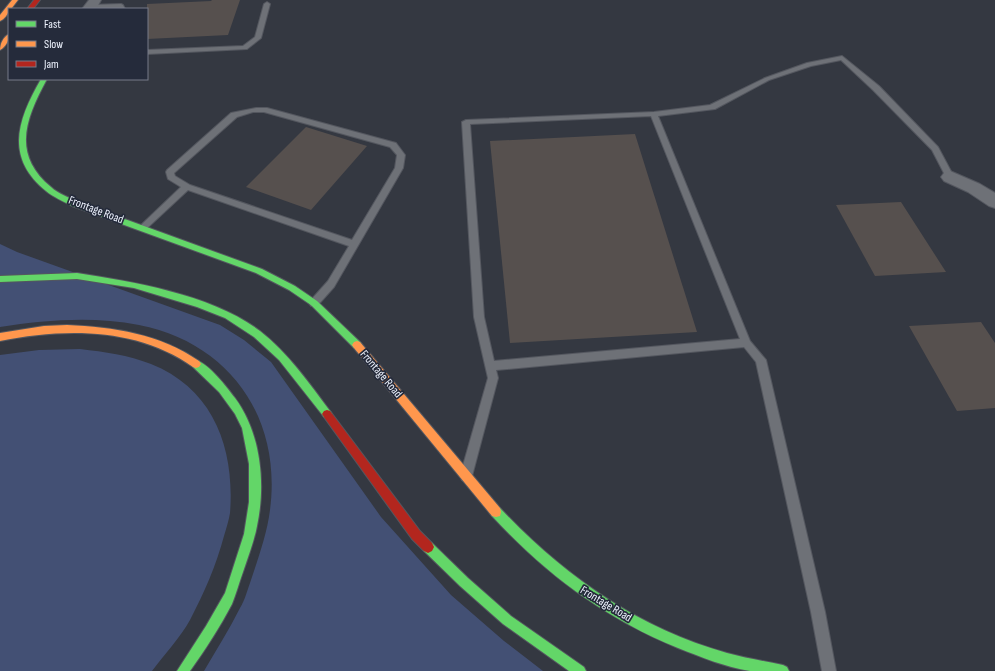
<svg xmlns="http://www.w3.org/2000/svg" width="995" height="671" viewBox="0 0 995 671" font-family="'Sofia Sans Condensed',sans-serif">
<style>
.green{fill:#435074}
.building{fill:#56504e}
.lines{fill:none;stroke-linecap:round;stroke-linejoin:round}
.lane-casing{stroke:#54575f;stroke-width:2}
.street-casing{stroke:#54575f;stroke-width:2}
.fast-casing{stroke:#54575f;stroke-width:2}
.slow-casing{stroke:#54575f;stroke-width:2}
.jam-casing{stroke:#54575f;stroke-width:2}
.lane{fill:#6e7177;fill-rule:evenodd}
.street{fill:#6e7177;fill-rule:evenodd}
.fast{fill:#63d668;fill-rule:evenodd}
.slow{fill:#ff974d;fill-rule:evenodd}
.jam{fill:#b3261e;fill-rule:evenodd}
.labels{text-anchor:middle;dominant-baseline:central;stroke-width:3.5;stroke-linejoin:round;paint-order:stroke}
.street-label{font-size:12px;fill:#eff4ff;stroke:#252b3b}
</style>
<rect width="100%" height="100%" fill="#343841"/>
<g class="green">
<path d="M 0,244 L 17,252 L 220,325 L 244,340 L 271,362 L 381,517 L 451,595 L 504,641 L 543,671 L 204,671 C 216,650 229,630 240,608 C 245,600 247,591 250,583 C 258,559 267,534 270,510 C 282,418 230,343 139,325 C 92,316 46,320 0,327 Z"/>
<path d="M 80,349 C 105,352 128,355 151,364 C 214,389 235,449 230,513 C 229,520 226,529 224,536 C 216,566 204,593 190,620 C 180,638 164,655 152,671 L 0,671 L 0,355 L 39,350 Z"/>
</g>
<g class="building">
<polygon points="212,0 240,0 228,35 147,39 147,4 211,1"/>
<polygon points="306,127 367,146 311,210 246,187"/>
<polygon points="635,134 697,332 510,343 490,141"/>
<polygon points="901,202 946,272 875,276 836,205"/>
<polygon points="981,322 995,343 995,408 957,411 909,326"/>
</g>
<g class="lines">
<defs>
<g id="lane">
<polygon points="267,2 270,4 261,38 247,49 147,54 147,50 243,46 255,37 264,4"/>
<polygon points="121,4 123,5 125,9 90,9 87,7 90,5"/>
<path d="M 842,56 L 879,86 L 938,147 L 954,177 L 953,179 L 947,179 L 932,150 L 873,90 L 841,60 L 811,66 L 769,80 L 715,109 L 658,116 L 750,341 L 766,360 L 825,612 L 836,671 L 822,671 L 811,612 L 756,362 L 744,347 L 496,370 L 498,378 L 472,476 L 470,480 L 466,482 L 462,480 L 460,476 L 488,378 L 474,317 L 462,122 L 466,120 L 654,112 L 710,105 L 765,78 L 807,63 ZM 651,116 L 740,339 L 494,361 L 484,317 L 470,124 Z"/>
<path d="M 256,108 L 267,108 L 396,143 L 405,155 L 403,168 L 334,287 L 317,306 L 311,306 L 309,303 L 311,300 L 328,281 L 349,246 L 188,190 L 145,230 L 142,231 L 138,228 L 181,187 L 168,179 L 166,172 L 167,170 L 231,113 ZM 253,112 L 264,112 L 390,147 L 397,155 L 395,168 L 352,240 L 190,185 L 175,176 L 174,173 L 237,117 Z"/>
</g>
<g id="street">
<polygon points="89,0 101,0 96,9 82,9"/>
<polygon points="950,171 980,184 995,193 995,208 989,206 968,192 944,181 941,177 944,173"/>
</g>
<g id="fast">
<path d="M 41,79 L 47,79 C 26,118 11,154 51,187 C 58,194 69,197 78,202 L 262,269 L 295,286 L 317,301 L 360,342 L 362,345 L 360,348 L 354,348 L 311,305 L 289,290 L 256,273 L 72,206 C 63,201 53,197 46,191 C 4,157 18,119 41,79 Z"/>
<path d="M 77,273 C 135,282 213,295 260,331 C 288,353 309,383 330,411 L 332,414 L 330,417 L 327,418 L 324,417 L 279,360 L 254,337 L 225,318 L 197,307 L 134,288 L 77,279 L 0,282 L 0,276 Z"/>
<path d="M 196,360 C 210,365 226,386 235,398 C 261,433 266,484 257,526 C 254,542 248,557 243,572 C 239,583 236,594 232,604 C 220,627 205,650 190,671 L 177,671 L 206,626 L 225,593 L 244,534 L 249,502 L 249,464 L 242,428 L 235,414 L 219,392 L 193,367 L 191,364 L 193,361 Z"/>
<path d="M 496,507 L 500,508 C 563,575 637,628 727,653 C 745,658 764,661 783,665 L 787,667 L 789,671 C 777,671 762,671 750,671 C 725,667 701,657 678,648 C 603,617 547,575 492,516 L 491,512 L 492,508 Z"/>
<polygon points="428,541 432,543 468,578 511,616 584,667 586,671 569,671 503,624 460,586 424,551 422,547 424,543"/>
</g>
<g id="slow">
<path d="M 12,0 L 18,0 L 11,9 L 9,9 C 9,13 4,20 0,21 L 0,15 Z"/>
<path d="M 9,34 C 9,40 6,47 0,50 C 0,44 3,37 9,34 Z"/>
<path d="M 67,325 C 114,327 160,334 199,361 L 201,364 L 199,367 L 196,368 L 193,367 C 137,327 64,328 0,341 L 0,333 L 44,326 Z"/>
<polygon points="357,341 360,342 500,508 501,512 500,516 496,517 492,516 354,348 352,345 354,342"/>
</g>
<g id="jam">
<polygon points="34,0 40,0 33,9 27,9"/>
<polygon points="327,410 330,411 420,531 432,543 434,547 432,551 428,553 424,551 412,539 324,417 322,414 324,411"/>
</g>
</defs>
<use href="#lane" class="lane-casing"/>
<use href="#street" class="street-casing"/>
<use href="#fast" class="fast-casing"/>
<use href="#slow" class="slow-casing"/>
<use href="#jam" class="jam-casing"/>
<use href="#lane" class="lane"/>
<use href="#street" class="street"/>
<use href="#fast" class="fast"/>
<use href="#slow" class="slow"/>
<use href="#jam" class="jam"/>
</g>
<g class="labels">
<g class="street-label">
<text transform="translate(96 210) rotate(21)">Frontage Road</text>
<text transform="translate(381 374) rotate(50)">Frontage Road</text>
<text transform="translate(606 604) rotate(31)">Frontage Road</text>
</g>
</g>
<rect x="8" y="8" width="140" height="72" fill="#252b3b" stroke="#767b89"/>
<rect x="16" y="21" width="20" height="6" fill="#63d668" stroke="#767b89"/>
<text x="44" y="28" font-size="12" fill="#eff4ff">Fast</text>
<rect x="16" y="41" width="20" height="6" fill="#ff974d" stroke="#767b89"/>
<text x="44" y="48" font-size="12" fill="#eff4ff">Slow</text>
<rect x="16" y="61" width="20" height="6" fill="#b3261e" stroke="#767b89"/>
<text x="44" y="68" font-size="12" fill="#eff4ff">Jam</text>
</svg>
